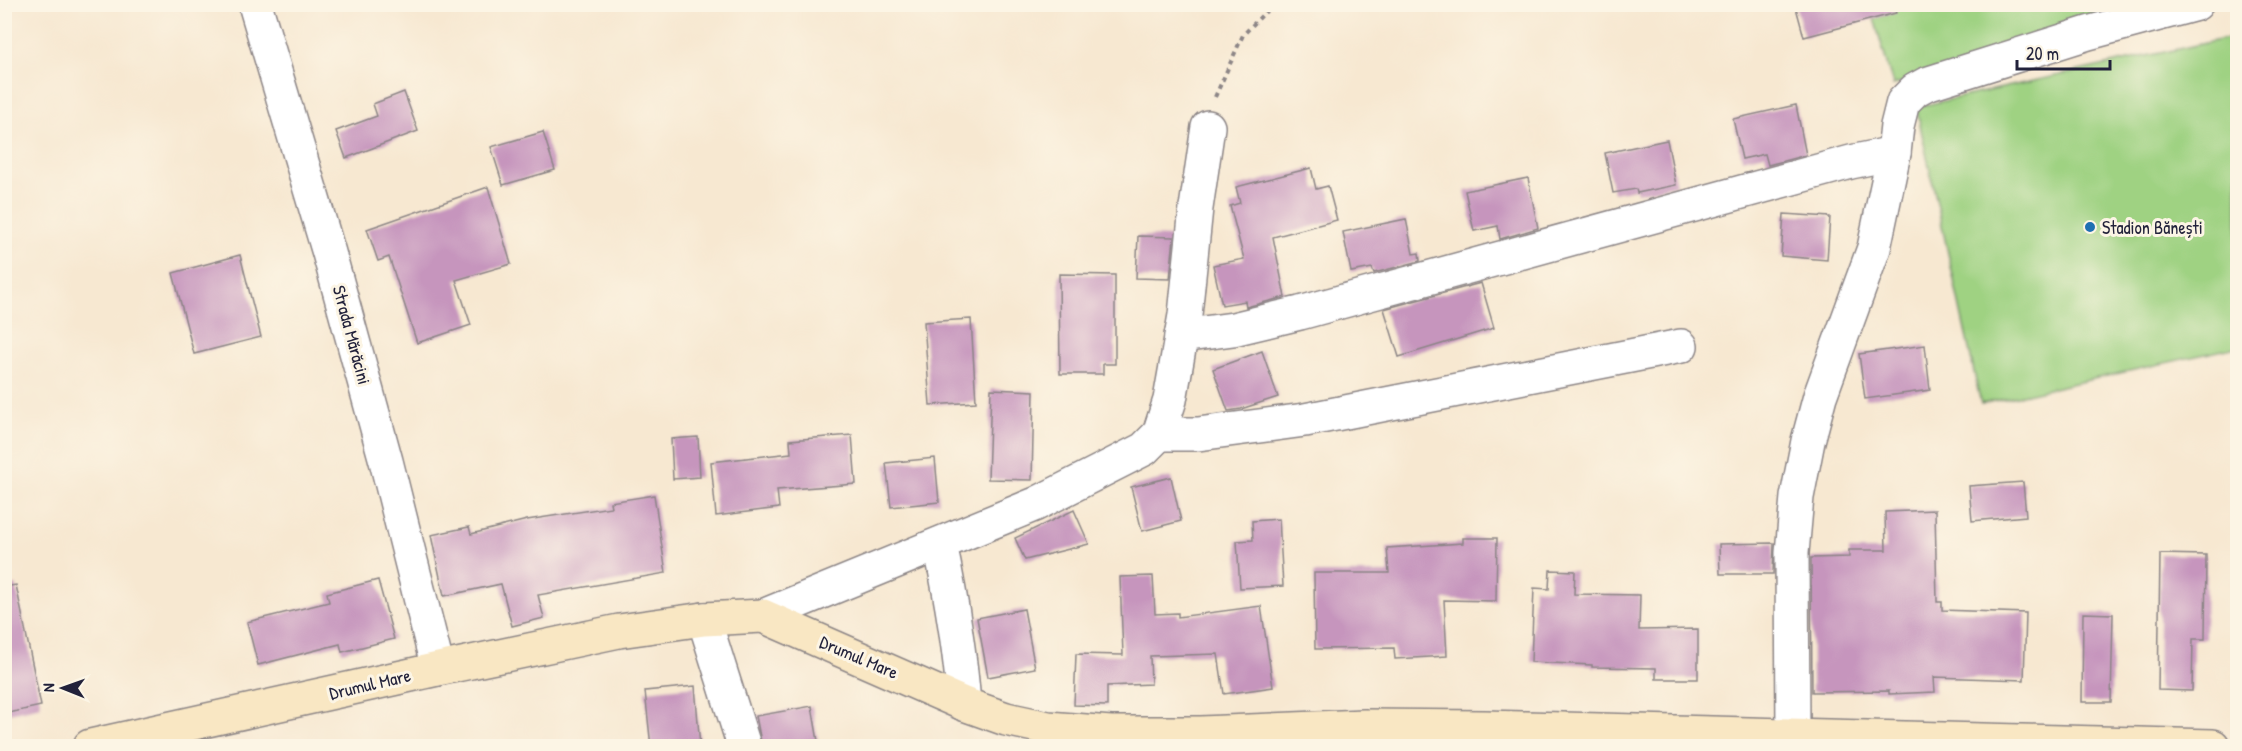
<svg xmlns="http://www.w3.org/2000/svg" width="2242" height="751" viewBox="0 0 2242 751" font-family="'Patrick Hand',sans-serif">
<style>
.green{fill:#9fd282;stroke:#607a5e;stroke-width:1.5}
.building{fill:#c695bd}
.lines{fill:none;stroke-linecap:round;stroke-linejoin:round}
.street-casing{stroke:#8c8586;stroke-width:36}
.secondary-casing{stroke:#8c8586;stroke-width:36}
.path{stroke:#8c8586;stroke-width:4;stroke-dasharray:4.5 4.5;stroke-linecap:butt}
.street{stroke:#fff;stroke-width:33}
.secondary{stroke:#f9e7c3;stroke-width:33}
.poi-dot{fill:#1f6fb2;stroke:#fcf5e5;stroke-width:2}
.labels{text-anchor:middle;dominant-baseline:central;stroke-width:6;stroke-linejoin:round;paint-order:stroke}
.poi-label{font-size:18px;fill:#22223b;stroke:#fcf5e5;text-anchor:start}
.street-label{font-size:18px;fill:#22223b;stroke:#fcf5e5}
</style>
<rect width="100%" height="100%" fill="#fcf5e5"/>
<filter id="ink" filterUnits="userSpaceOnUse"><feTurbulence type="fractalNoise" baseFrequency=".0167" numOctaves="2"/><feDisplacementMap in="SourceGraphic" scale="12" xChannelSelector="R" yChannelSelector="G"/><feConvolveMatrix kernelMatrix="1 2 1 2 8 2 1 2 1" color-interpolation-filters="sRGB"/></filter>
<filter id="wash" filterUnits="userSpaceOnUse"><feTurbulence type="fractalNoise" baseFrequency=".008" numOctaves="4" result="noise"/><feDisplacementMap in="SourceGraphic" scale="24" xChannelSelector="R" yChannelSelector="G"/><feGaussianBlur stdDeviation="1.35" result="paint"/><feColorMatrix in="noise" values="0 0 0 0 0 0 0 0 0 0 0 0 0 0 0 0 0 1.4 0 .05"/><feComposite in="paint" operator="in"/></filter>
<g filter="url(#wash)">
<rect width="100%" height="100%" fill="#f7e8d1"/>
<g class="green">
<polygon points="1870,4 2170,5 1893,85"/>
<polygon points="2237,36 2237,347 1981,404 1916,107"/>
</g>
<g id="blocks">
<g class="building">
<polygon points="1795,4 1894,4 1896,13 1804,37"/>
<polygon points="404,92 418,131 346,158 336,131 377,116 373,104"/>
<polygon points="1796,105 1806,155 1768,165 1765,154 1742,159 1733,119"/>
<polygon points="543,132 555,170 503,185 491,147"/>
<polygon points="1667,140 1676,185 1637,193 1636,189 1613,193 1605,153"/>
<polygon points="1311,168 1316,189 1328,186 1337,220 1273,237 1285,297 1246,307 1245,301 1222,305 1213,265 1244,259 1230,206 1240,203 1236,187"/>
<polygon points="1528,178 1538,228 1500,239 1498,226 1474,231 1465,191"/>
<polygon points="488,187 511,264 456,280 471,325 417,343 389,257 378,261 367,229"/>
<polygon points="1784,214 1830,217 1827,260 1781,256"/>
<polygon points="1406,219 1413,254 1419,253 1420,261 1374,273 1372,268 1351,272 1343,232"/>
<polygon points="1138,236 1174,237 1170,279 1136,278"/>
<polygon points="240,255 261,337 194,354 173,273"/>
<polygon points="1059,274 1115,275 1115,364 1103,364 1103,374 1060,374"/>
<polygon points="1481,283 1494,328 1399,357 1384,309"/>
<polygon points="971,319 976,402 930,405 924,322"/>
<polygon points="1925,345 1930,390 1865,399 1859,354"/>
<polygon points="1262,351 1278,397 1241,409 1228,411 1213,369"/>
<polygon points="991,389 1034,391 1032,480 988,479"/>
<polygon points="852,435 856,484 777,490 779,508 716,516 711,462 791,453 790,440"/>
<polygon points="698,437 700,477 673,479 671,439"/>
<polygon points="935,458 939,502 891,507 886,463"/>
<polygon points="1171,477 1181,521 1142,531 1131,487"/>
<polygon points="2023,482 2026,516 1972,521 1969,486"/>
<polygon points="654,495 666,573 538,595 544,618 512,626 501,584 444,596 431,535 469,527 471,534 527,520 611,507 610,502"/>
<polygon points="1074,510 1089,544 1025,560 1015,538"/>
<polygon points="1935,510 1937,602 1942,602 1942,610 2026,613 2024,680 1934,677 1935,692 1889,694 1889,691 1812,692 1811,558 1849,557 1849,550 1886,550 1885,512"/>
<polygon points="1279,519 1283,586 1240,588 1237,541 1253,540 1252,521"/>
<polygon points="1463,538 1497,538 1496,601 1444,600 1447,656 1395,659 1394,648 1315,649 1314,573 1389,573 1387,548 1463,543"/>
<polygon points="1774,543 1773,574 1720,574 1719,544"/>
<polygon points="2160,554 2206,555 2205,639 2193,639 2192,691 2158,690"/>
<polygon points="1550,570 1575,571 1574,594 1640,595 1639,630 1698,629 1698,679 1656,679 1656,668 1592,667 1592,665 1531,662 1534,588 1549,589"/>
<polygon points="1153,576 1155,614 1178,613 1178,617 1261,606 1273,687 1224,694 1218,654 1150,656 1151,684 1107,686 1107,706 1074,705 1076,654 1123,655 1120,577"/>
<polygon points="378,580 394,639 342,652 340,644 258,665 247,622 329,602 327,593"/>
<polygon points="16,585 41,706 4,714 4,587"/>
<polygon points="1024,609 1035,668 988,677 977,618"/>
<polygon points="2083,613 2113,614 2111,702 2082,702"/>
<polygon points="695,686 700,747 651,747 645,691"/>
<polygon points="812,706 819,747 762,747 756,716"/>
</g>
</g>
</g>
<g filter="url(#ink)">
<use href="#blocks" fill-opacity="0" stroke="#8c8586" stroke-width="1.5"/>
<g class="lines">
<defs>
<g id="street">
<polyline points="255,4 329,253 386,461 438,669"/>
<polyline points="1181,336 1233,329 1300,313 1851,162 1894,153"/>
<polyline points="1159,434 1198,434 1305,420 1681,346"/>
<path d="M 940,544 C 951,597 960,650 964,704"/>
<polyline points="763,616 1036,504 1144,449 1159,434 1170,400 1185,315 1196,208 1208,127"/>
<polyline points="704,619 744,746"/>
<polyline points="1793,734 1792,553 1797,497 1808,441 1820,396 1874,248 1894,153 1897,126 1903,102 1915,90 1926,84 2088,33 2196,4"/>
</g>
<polyline id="secondary" points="90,746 438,669 619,631 704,619 763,616 964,704 1006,719 1048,728 1111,733 1201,733 1364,726 1485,727 2213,746"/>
</defs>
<use href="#street" class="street-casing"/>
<use href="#secondary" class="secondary-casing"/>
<polyline class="path" points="1215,97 1243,35 1273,4"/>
<use href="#street" class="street"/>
<use href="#secondary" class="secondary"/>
</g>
</g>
<circle class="poi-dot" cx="2090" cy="227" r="6"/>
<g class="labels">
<g class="poi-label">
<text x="2102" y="227">Stadion Bănești</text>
</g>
<g class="street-label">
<text transform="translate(352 335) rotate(75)">Strada Mărăcini</text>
<text transform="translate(859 657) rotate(23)">Drumul Mare</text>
<text transform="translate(370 684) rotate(-13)">Drumul Mare</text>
</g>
</g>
<rect width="2242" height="751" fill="none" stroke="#fcf5e5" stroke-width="24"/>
<g transform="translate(63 688) rotate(271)" stroke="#fcf5e5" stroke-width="4.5" paint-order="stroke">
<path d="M0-4.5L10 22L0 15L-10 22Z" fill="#22223b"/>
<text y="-9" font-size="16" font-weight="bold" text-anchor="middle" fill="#22223b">N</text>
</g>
<path d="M2017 60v9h93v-9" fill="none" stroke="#22223b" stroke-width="3"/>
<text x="2026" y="60" font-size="18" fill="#22223b" stroke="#fcf5e5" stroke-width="4.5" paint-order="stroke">20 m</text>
</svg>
